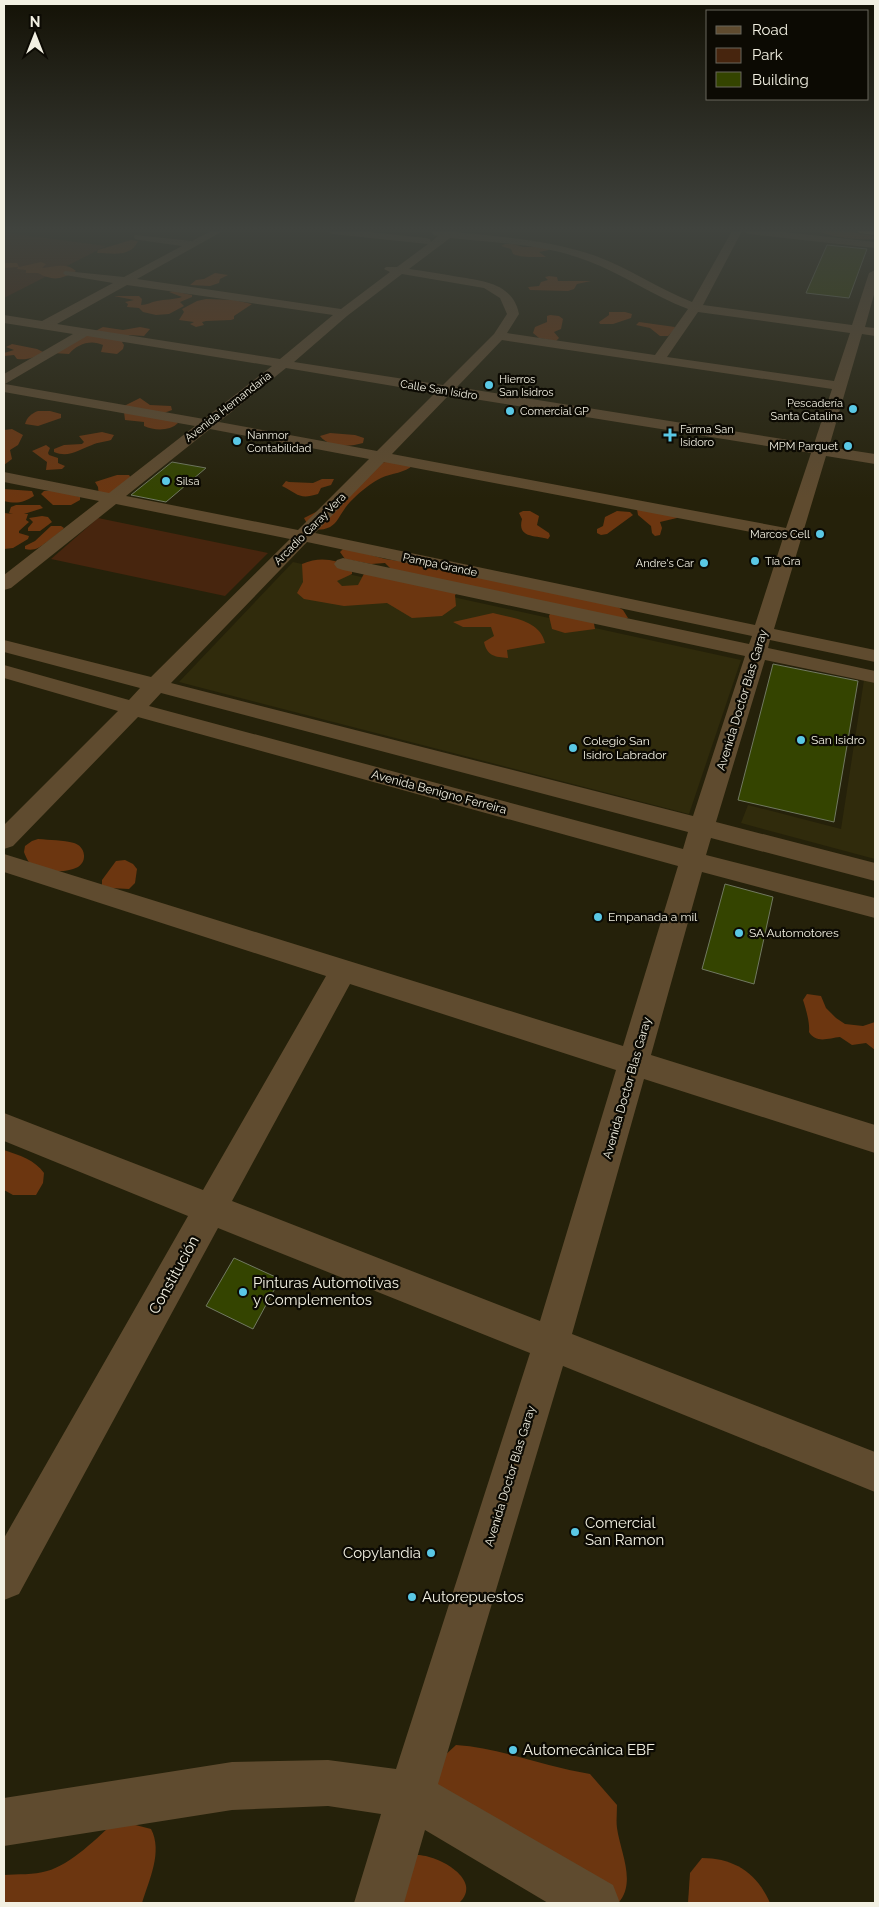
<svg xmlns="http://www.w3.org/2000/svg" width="879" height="1907" viewBox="0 0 879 1907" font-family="Raleway,sans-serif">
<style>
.built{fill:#302b0c}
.green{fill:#47250e}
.forest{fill:#6c3610}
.building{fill:#344400;stroke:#717961}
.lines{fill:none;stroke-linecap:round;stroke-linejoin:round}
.minor{fill:#5f4b2f;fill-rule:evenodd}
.highway{fill:#b68435;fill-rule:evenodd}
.poi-dot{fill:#5ac8e5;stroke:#0c0a03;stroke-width:2}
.labels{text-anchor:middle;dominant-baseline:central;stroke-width:4.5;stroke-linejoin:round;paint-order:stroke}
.far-poi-label{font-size:11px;fill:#f2f0e2;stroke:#0c0a03;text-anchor:start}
.far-street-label{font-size:11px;fill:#f2f0e2;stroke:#0c0a03}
.street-label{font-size:12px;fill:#f2f0e2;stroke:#0c0a03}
.poi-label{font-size:12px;fill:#f2f0e2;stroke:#0c0a03;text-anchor:start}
.near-street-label{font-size:15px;fill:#f2f0e2;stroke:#0c0a03}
.near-poi-label{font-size:15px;fill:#f2f0e2;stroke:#0c0a03;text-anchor:start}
</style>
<rect width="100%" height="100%" fill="#25210a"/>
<g class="built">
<polygon points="293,562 741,660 689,814 179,682"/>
<polygon points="864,680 875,682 875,859 741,823 748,805 841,829"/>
</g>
<g class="green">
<polygon points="7,233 106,246 4,298 4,234"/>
<polygon points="98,518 268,553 225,596 51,559"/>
</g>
<g class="forest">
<path d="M 823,231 L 845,231 L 875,236 L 875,239 C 860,240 834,238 821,232 Z"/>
<path d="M 131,240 L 138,241 C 131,258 111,253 97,253 L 98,250 Z"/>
<path d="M 505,244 L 513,244 L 523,247 L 547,247 L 549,250 L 539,252 L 546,257 C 536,257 522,258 513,254 L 511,249 L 501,246 Z"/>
<path d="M 41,262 L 46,264 L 42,268 C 53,267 66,262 76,271 C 60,280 53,281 38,273 L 26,273 L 26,270 L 17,269 L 18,267 L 4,268 L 4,264 L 6,263 L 17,263 L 19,267 Z"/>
<polygon points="215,273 228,275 220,279 219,283 210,286 190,285 196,280 204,279"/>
<polygon points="549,276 557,277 558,281 591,281 577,284 574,289 568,291 530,290 528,287 539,286 541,282 548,280 545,277"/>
<path d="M 173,291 L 192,295 L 192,297 L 180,302 L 184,306 L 169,314 L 156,315 L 143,312 L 139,308 L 127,307 L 128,304 L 125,302 L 134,300 L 114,296 L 139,296 L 142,299 L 141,305 C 147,305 151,302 157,301 C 165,299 173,300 182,297 L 169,292 Z"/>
<polygon points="206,299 234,300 252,304 234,316 234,319 231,320 206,321 202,322 204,325 196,327 190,324 194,322 179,320 184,312 182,309 197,301"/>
<polygon points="609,312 625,312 632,314 631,318 613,324 600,324 599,322 609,315"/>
<polygon points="550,315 559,316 563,319 561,329 554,332 559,338 556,341 539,338 533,333 535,327 547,322 547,316"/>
<polygon points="639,322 675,327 674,330 668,336 660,336 650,328 636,325"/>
<path d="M 103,327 L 123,330 L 140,327 L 150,329 L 144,336 L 129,335 L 128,339 L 122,342 L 124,345 L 123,349 L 117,354 L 101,352 L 103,345 C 91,339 77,344 69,354 L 53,353 Z"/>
<path d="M 12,344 L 37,349 L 43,352 C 34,358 28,360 17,359 L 14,355 L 4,356 L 4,353 L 14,350 L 6,347 Z"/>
<path d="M 140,398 L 150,405 L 171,406 L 172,410 L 164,413 L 178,423 C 170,431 155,431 144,426 L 144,422 L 125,420 L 124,412 L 118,409 Z"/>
<path d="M 38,411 L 50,411 L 61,414 L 61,418 L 38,426 L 25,424 C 27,417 32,413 38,411 Z"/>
<polygon points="12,429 23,435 18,445 10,450 12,459 4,465 4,430"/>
<path d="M 102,432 L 114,435 L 111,440 C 104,442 98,442 92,445 C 78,450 69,458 54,452 L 54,449 L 64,445 L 82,444 L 84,442 L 79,436 Z"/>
<path d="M 330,433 L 355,435 L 364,438 L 363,443 C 350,447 329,448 320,436 Z"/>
<polygon points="46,445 50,448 48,453 49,455 58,458 58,463 65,466 62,469 46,470 47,462 32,451"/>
<path d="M 392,461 L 413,465 C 405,473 392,473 381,478 C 371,483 361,491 353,499 C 335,516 340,533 310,529 L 304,518 L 322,509 L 379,463 Z"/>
<polygon points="117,475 129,475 133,481 127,490 99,498 98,487 95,482"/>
<path d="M 322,479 L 334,479 L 331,485 L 321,488 L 318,494 C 299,500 298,494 282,486 L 286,481 L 289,482 L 313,483 Z"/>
<path d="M 4,489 L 32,491 L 34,496 C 23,503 16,504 4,501 Z"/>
<polygon points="44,491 59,491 80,497 80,500 71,505 53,505 41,494"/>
<polygon points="16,505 40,505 43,508 24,514 28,514 26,520 29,522 19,531 19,533 29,536 28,539 13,548 4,549 4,513 13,514 9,513 11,507"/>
<polygon points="637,509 681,517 660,522 662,528 660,535 655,536 652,533 651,526 638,515"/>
<path d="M 523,511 L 530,511 L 539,516 L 537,525 L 549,533 L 550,536 L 548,539 C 534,535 517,538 522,519 L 519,513 Z"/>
<polygon points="617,511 630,512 633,515 607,534 601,535 597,533 597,529 603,526 605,517"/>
<polygon points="42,516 48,517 52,522 40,531 28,531 28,528 33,522 29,518"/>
<path d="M 51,526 L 61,526 L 64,528 C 62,531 42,546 38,548 C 34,550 29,550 25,549 L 25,546 L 35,541 Z"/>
<path d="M 343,549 L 350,549 L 385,559 L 473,572 L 598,596 L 623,610 L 628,618 L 613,618 L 592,613 L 595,629 L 565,633 L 552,629 L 549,616 L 552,609 L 462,589 L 455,595 L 456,606 L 442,616 L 412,618 L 387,603 L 344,606 L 304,599 L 297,593 L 303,582 L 302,564 C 321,556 334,560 352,567 L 352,574 L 337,581 L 342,586 L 358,585 L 367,568 L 391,569 L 385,563 L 371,564 L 345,559 L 340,552 Z"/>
<path d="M 493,613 C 512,618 540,620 545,643 L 507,650 L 508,658 C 495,657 487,656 484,642 L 494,636 L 491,627 L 463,627 L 453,622 Z"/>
<path d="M 38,839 C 50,840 63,840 74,843 C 85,846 88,861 78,867 C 68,872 45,874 35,868 C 30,865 26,858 24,852 L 25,846 L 32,841 Z"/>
<polygon points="125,860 133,864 137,869 135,883 129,889 110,888 102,885 102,880 116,861"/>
<path d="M 807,994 L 821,996 L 826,1008 L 836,1018 L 845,1024 L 863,1026 L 875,1022 L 875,1050 L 866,1043 L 852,1045 L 840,1037 C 829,1038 816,1044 809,1032 C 810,1023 806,1009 803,1000 Z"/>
<path d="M 4,1150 C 19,1155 35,1160 44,1173 L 43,1183 L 36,1195 L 13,1195 L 4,1190 Z"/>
<path d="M 456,1745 C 501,1748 545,1767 590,1774 L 617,1805 C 617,1813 616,1821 617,1828 C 620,1851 637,1883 618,1903 L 577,1903 L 531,1890 L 434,1791 L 442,1758 Z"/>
<path d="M 116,1820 L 151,1829 C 163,1852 149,1880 142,1903 L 4,1903 L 4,1875 C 17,1874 34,1875 47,1871 C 70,1865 99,1837 116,1820 Z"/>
<path d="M 417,1855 C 438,1855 484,1880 459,1903 L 390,1903 L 399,1858 Z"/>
<path d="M 702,1858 C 734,1858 757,1873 770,1903 L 688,1903 L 690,1873 Z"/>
</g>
<g class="building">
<polygon points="827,245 867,249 849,298 806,293"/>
<polygon points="172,462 206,468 166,502 131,495"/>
<polygon points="773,664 858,681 834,822 738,800"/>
<polygon points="725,884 773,897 754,984 702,969"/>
<polygon points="234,1258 280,1279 253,1329 206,1306"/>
</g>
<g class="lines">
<g class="minor">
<path d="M 211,231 L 223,231 L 137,279 L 341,309 L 390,272 L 384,269 L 386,267 L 397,267 L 428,244 L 332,234 L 327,231 L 360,231 L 426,238 L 430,239 L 431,242 L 438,236 L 433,235 L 432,233 L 433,231 L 457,231 L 456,232 C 503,237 551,240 596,256 C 629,268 659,289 692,302 L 732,231 L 742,231 L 703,305 L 852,325 L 869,273 L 875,270 L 875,291 L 865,327 L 875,328 L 875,336 L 862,334 L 829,447 L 875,454 L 875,464 L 826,456 L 774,629 L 875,650 L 875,662 L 770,640 L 768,648 L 875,671 L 875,683 L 765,660 L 716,822 L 875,863 L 875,881 L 711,838 L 706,855 L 875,898 L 875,918 L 702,872 L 651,1055 L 875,1125 L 875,1153 L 644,1079 L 572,1334 L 875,1452 L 875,1492 L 563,1366 L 438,1784 L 613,1885 L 620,1903 L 548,1903 L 425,1830 L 404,1903 L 354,1903 L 381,1814 L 328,1806 L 232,1810 L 4,1846 L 4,1798 L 232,1762 L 328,1760 L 396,1769 L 530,1353 L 218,1228 L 19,1594 L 4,1600 L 4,1538 L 188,1216 L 4,1141 L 4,1113 L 203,1190 L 326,976 L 4,872 L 4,854 L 623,1046 L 678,866 L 138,717 L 13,846 L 4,849 L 4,825 L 118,711 L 4,678 L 4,665 L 129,700 L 140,688 L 4,652 L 4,640 L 151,677 L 290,539 L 116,504 L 11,588 L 4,590 L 4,575 L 99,501 L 4,482 L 4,472 L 109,493 L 195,426 L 4,392 L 4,374 L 73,334 L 4,323 L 4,315 L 42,321 L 113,283 L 65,275 L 63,273 L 65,271 L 124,277 L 182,246 L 139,240 L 135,239 L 134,237 L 135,235 L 192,241 ZM 450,238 C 496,243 544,244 588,261 C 623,274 653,296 688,309 L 655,355 L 507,333 L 519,314 C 513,284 485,281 459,277 C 442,274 426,271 409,269 ZM 402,274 L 484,288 L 500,298 L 507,314 L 494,334 L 443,385 L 294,362 L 347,316 ZM 127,285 L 333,315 L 280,359 L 57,324 ZM 698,312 L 850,333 L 834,381 L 667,357 ZM 87,336 L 272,366 L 204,419 L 5,384 ZM 502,340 L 832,389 L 814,444 L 457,387 ZM 286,368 L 435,393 L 377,451 L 219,422 ZM 449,395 L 811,453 L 786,528 L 392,454 ZM 210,429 L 369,459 L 298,530 L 126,496 ZM 384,462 L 783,538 L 755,625 L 315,533 ZM 307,542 L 752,636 L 749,644 L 343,558 L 337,560 L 334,564 L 337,568 L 343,570 L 745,656 L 693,816 L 171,683 ZM 161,693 L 688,832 L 683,849 L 149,706 ZM 350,984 L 616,1070 L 540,1321 L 232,1201 Z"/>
<polygon points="744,231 775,231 875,242 875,248 749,234"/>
</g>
<polygon class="highway" points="858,231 875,231 875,235 859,233"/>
</g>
<linearGradient id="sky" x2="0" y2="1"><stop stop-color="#141206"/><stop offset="0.46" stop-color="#40433e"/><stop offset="1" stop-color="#40433e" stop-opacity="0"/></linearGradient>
<rect width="879" height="498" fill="url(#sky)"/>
<g class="poi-dot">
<circle cx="489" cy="385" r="5"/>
<circle cx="853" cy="409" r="5"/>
<circle cx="510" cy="411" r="5"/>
<path d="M667.5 427.5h5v5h5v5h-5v5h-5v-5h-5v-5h5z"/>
<circle cx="237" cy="441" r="5"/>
<circle cx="848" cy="446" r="5"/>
<circle cx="166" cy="481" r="5"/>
<circle cx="820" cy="534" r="5"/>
<circle cx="755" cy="561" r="5"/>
<circle cx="704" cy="563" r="5"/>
<circle cx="801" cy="740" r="5"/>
<circle cx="573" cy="748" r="5"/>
<circle cx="598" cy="917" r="5"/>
<circle cx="739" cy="933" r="5"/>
<circle cx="243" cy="1292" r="5"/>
<circle cx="575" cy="1532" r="5"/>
<circle cx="431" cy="1553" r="5"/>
<circle cx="412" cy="1597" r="5"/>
<circle cx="513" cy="1750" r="5"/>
</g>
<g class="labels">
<g class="far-poi-label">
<text x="499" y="379">Hierros<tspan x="499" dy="13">San Isidros</tspan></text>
<text x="843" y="403" text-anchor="end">Pescadería<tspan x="843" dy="13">Santa Catalina</tspan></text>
<text x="520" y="411">Comercial GP</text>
<text x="680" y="429">Farma San<tspan x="680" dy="13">Isidoro</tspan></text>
<text x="247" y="435">Nanmor<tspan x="247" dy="13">Contabilidad</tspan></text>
<text x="838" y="446" text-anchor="end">MPM Parquet</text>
<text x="176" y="481">Silsa</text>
<text x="810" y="534" text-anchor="end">Marcos Cell</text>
<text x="765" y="561">Tía Gra</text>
<text x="694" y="563" text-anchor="end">Andre's Car</text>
</g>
<g class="far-street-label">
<text transform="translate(439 390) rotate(9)">Calle San Isidro</text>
<text transform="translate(228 407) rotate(-38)">Avenida Hernandaria</text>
<text transform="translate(310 529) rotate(-45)">Arcadio Garay Vera</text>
<text transform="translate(440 565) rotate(12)">Pampa Grande</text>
</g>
<g class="street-label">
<text transform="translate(742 700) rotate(-73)">Avenida Doctor Blas Garay</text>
<text transform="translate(439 792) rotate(15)">Avenida Benigno Ferreira</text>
<text transform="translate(627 1088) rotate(-74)">Avenida Doctor Blas Garay</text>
<text transform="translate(510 1476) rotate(-73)">Avenida Doctor Blas Garay</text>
</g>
<g class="poi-label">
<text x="811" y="740">San Isidro</text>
<text x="583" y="741">Colegio San<tspan x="583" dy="14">Isidro Labrador</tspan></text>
<text x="608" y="917">Empanada a mil</text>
<text x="749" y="933">SA Automotores</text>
</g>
<g class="near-street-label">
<text transform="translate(174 1275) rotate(-61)">Constitución</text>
</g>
<g class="near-poi-label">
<text x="253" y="1283">Pinturas Automotivas<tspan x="253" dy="17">y Complementos</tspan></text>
<text x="585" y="1523">Comercial<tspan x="585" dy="17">San Ramon</tspan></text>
<text x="421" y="1553" text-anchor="end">Copylandia</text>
<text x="422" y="1597">Autorepuestos</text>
<text x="523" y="1750">Automecánica EBF</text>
</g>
</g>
<rect width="879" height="1907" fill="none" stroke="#f2f0e2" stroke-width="10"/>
<rect x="706" y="10" width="162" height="90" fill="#0c0a03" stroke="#68665c"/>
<rect x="716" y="26" width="25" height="8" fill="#5f4b2f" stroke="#68665c"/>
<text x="752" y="35" font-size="15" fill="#f2f0e2">Road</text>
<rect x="716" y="48" width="25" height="15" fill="#47250e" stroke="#68665c"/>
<text x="752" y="60" font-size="15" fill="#f2f0e2">Park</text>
<rect x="716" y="72" width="25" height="15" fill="#344400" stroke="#68665c"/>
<text x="752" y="85" font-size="15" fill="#f2f0e2">Building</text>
<g transform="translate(35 35)" stroke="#0c0a03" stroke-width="4" paint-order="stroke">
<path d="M0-4L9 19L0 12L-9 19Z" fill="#f2f0e2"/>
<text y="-8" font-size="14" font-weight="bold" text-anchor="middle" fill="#f2f0e2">N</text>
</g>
</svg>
